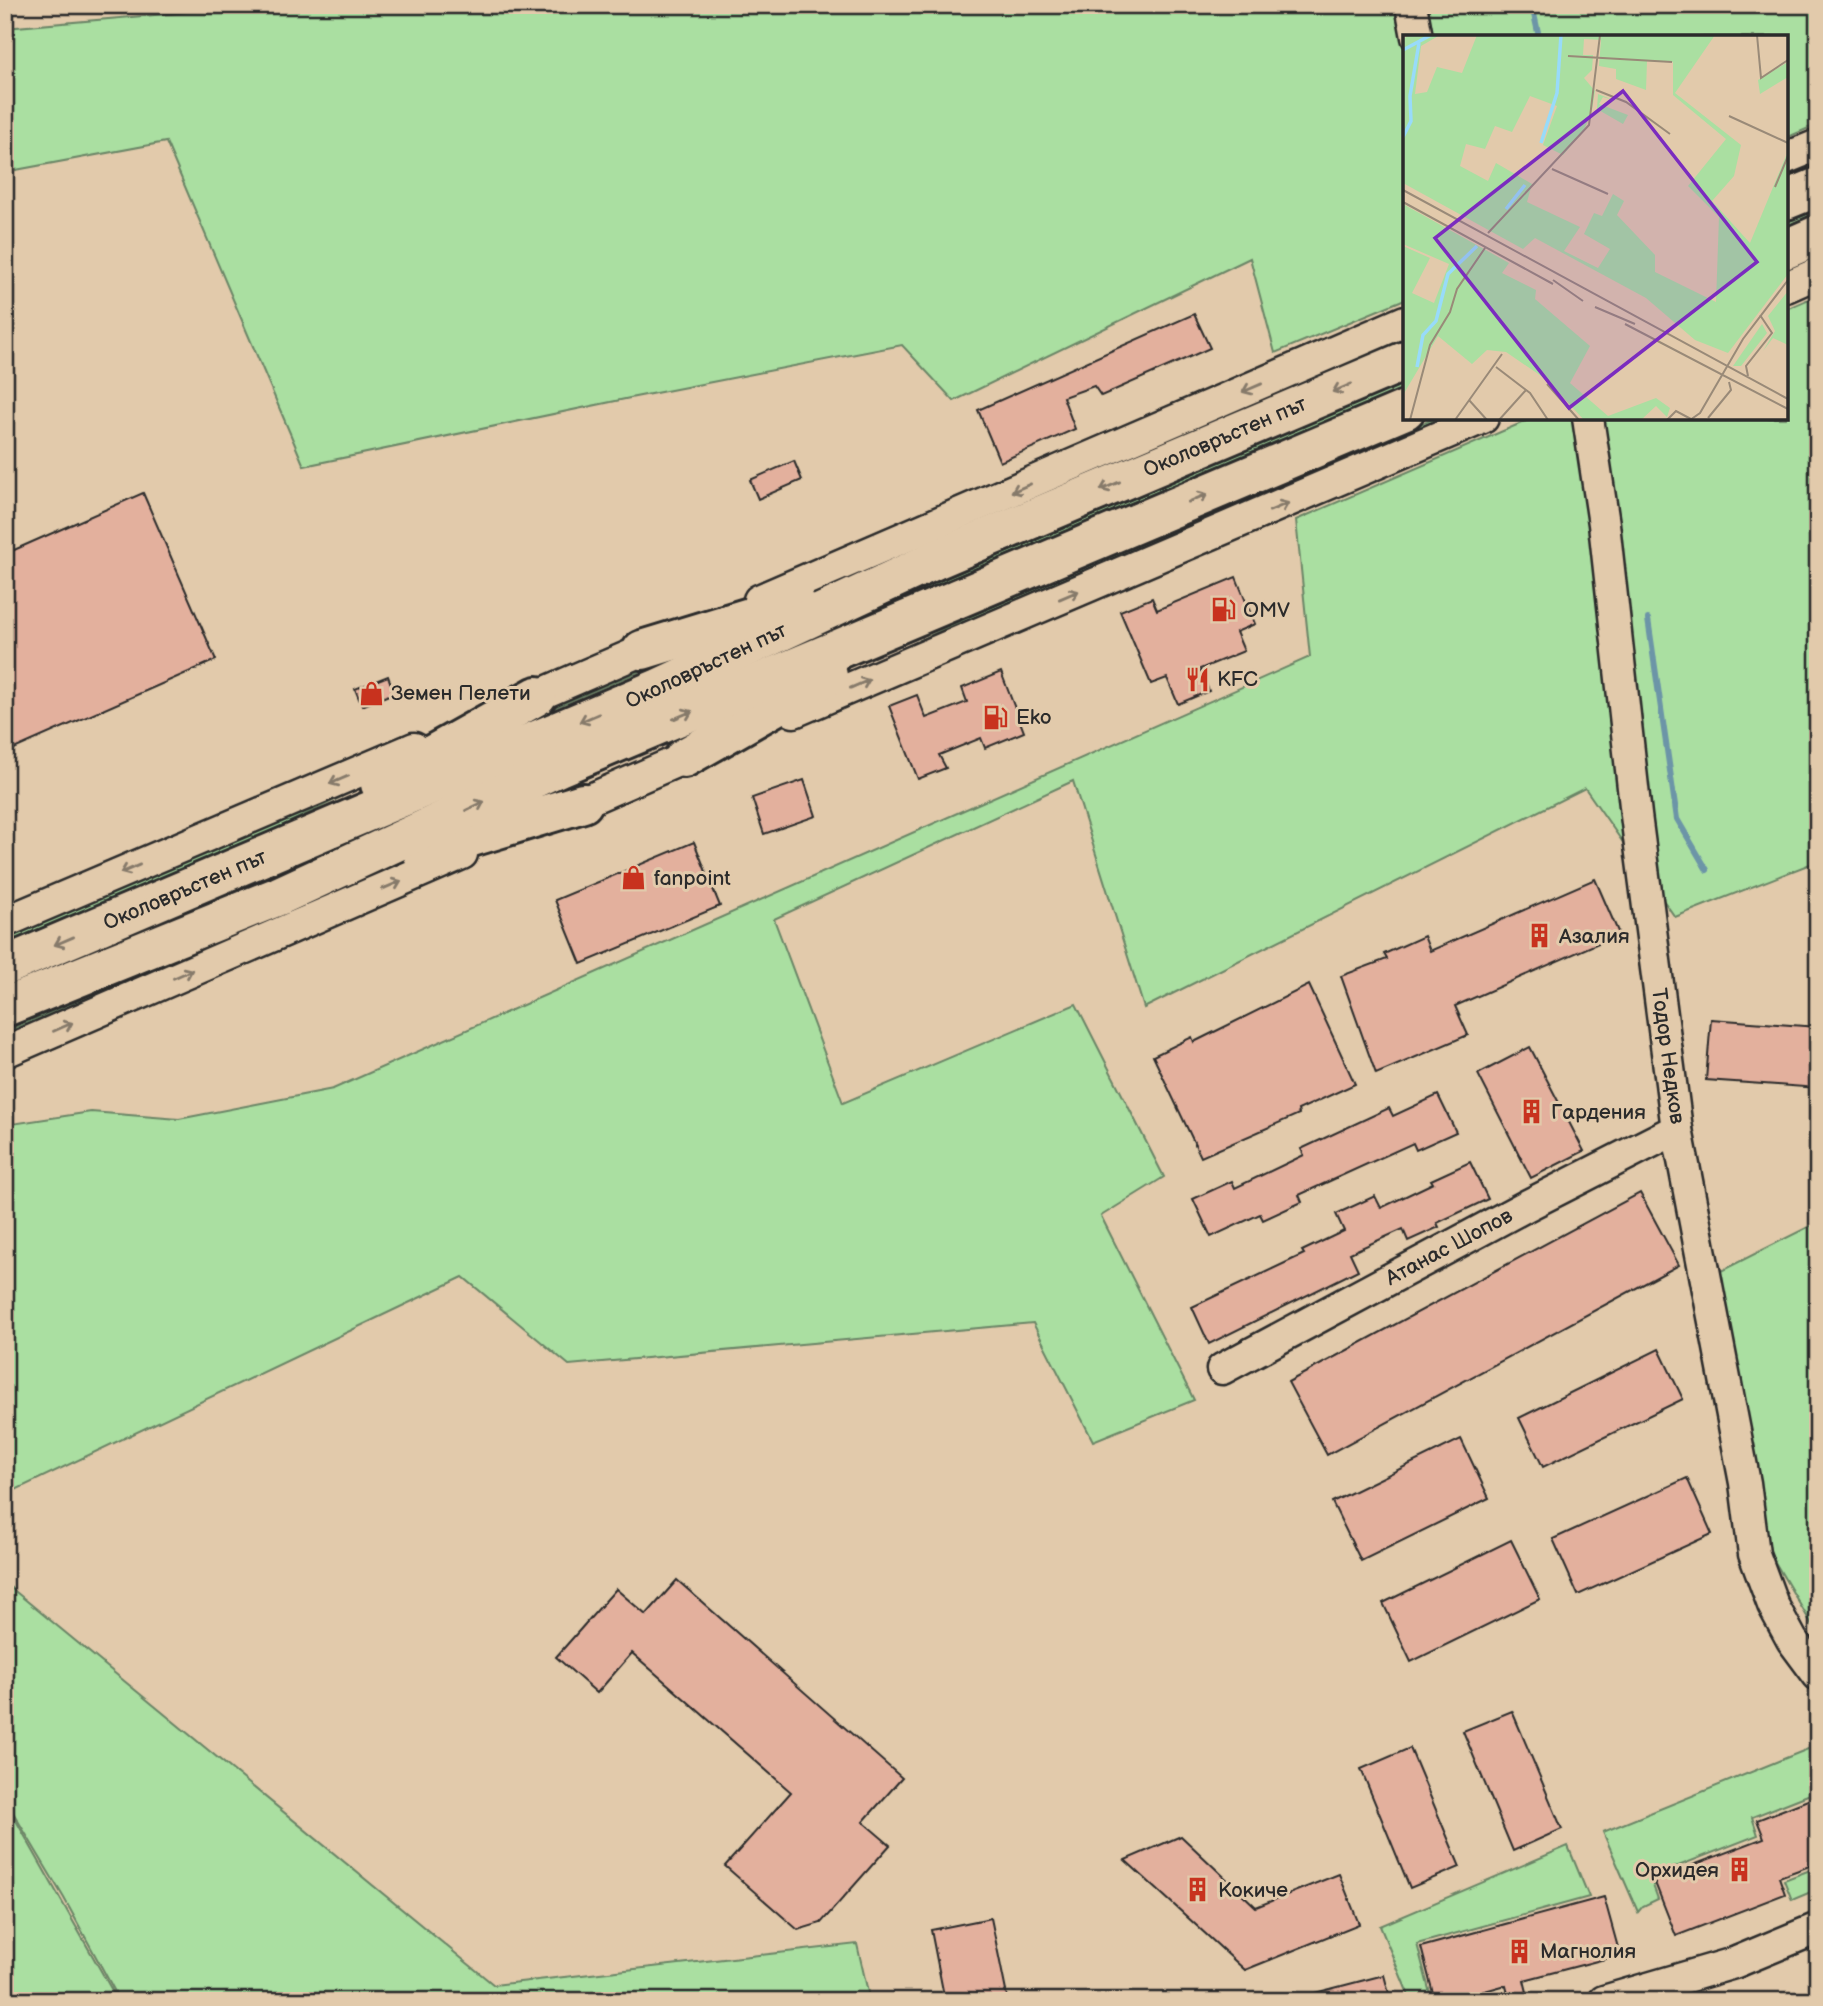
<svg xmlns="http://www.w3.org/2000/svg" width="1823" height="2006" viewBox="0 0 1823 2006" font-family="'Balsamiq Sans',sans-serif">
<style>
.green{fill:#aadfa1;stroke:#6a8566;stroke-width:2}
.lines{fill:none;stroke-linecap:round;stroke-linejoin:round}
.stream{stroke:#6c95a7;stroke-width:6}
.building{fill:#e3b09d;stroke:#2b2b2b;stroke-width:2}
.minor-casing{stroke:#2b2b2b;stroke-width:35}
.highway-casing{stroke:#2b2b2b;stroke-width:44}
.minor{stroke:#e2caab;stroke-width:30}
.highway{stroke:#e2caab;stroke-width:38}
.oneway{stroke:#867a6b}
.labels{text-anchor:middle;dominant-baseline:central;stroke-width:6;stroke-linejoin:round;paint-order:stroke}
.street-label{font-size:21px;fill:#2b2b2b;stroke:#e2caab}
.poi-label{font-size:21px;fill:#2b2b2b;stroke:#e2caab;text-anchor:start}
.inset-river{fill:none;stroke:#98dbfa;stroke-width:3.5}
.inset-road{fill:none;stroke:#998a78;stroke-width:2}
.view{fill:#7b2cbf;fill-opacity:0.15;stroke:#7b2cbf;stroke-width:3.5}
.inset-edge{fill:none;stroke:#2b2b2b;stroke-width:3.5}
</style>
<rect width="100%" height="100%" fill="#e2caab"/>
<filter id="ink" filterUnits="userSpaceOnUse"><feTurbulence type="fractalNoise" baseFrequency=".0143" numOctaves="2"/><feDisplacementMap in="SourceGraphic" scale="14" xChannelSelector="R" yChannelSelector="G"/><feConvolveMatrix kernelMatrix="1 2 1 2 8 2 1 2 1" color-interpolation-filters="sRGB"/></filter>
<g filter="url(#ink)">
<g class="green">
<polygon points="270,5 1818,5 1818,124 1786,138 1786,37 1405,37 1405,299 1275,353 1250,258 954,401 902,345 630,398 304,466 166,142 5,172 5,28"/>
<polygon points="1818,206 1818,215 1786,229 1786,219"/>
<polygon points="1818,295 1818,861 1675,917 1585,788 1144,1008 1073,781 774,919 843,1103 1076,1004 1164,1177 1101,1216 1194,1400 1093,1441 1033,1323 569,1365 463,1277 5,1495 5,1125 91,1112 179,1119 333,1089 1310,657 1296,520 1533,418 1786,418 1786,309"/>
<polygon points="1405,382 1405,392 73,962 70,953"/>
<polygon points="1435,418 1455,418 873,663 971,616"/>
<polygon points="734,631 493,734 559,696"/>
<polygon points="373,781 280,827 5,944 5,933"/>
<polygon points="405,867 5,1041 5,1032 321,896"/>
<polygon points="1818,1222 1818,1635 1766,1547 1713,1275"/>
<polygon points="5,1583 494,1985 857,1944 870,2001 120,2001 64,1898 5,1799"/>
<polygon points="1818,1745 1818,1791 1752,1817 1758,1835 1650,1877 1658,1899 1643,1906 1638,1912 1603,1832"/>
<polygon points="5,1801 118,2001 5,2001"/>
<polygon points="1568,1846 1589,1897 1417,1944 1432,2001 1411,2001 1380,1926"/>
<polygon points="1818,1867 1818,1889 1792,1900 1784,1880"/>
</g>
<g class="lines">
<g class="stream">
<polyline points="1532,5 1539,37"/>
<polyline points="1648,619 1677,819 1707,870"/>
</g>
</g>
<g class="building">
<polygon points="1194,314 1210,348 1101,396 1094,386 1063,397 1075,429 1000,462 978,410"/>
<polygon points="794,461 802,480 758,499 750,480"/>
<polygon points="143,493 216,660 5,753 5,554"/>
<polygon points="1236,577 1255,624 1236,632 1244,651 1200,669 1209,691 1178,704 1167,678 1151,684 1120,611 1152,598 1157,610"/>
<polygon points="1001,672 1024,732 985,748 981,738 939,755 946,768 918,779 889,706 917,695 926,718 967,702 962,688"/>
<polygon points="388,676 394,693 362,706 355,689"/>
<polygon points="804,780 816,816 764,834 752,798"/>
<polygon points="694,842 720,906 581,964 555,900"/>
<polygon points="1595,879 1619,934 1455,1006 1468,1035 1376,1074 1341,976 1387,959 1384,954 1424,936 1430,951"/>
<polygon points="1309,985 1355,1084 1298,1110 1299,1114 1201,1157 1153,1056 1192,1037 1194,1042"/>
<polygon points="1711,1019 1818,1027 1818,1088 1706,1080"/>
<polygon points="1530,1047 1584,1151 1531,1178 1478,1074"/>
<polygon points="1438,1095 1456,1132 1416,1150 1413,1143 1299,1195 1302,1202 1263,1220 1260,1214 1211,1237 1193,1199 1232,1181 1235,1188 1304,1155 1301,1149 1389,1108 1393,1116"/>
<polygon points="1470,1162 1488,1199 1437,1223 1439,1227 1408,1241 1403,1229 1350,1253 1358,1270 1209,1344 1192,1307 1304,1254 1302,1251 1344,1231 1336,1214 1375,1196 1381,1208 1433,1183 1431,1180"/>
<polygon points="1640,1193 1679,1265 1327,1455 1288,1382"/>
<polygon points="1659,1349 1683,1399 1543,1467 1519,1418"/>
<polygon points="1461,1439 1489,1498 1361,1561 1332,1502"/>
<polygon points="1687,1478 1712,1534 1578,1595 1553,1539"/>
<polygon points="1511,1540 1540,1599 1411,1662 1383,1603"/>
<polygon points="677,1580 902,1778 863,1822 890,1845 821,1923 798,1930 725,1866 791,1792 632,1653 597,1693 556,1657 616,1589 646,1615"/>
<polygon points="1512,1711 1562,1829 1513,1851 1463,1731"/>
<polygon points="1410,1748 1460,1867 1410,1888 1361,1769"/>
<polygon points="1818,1796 1818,1863 1779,1877 1785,1894 1676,1936 1654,1880 1764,1838 1757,1820"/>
<polygon points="1181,1836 1256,1907 1339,1874 1359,1924 1245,1970 1125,1860"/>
<polygon points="1604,1897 1620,1955 1524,1980 1527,1992 1509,1997 1506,1985 1449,2001 1435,2001 1421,1947"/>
<polygon points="991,1918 1008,2001 945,2001 931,1930"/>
<polygon points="1384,1975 1391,2001 1308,2001 1307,1995"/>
</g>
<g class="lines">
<defs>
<g id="minor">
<polyline points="1411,5 1417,37"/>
<polyline points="1786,158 1818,145"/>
<polyline points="1786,287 1818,273"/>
<polyline points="1588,418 1604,524 1636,815 1677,1129 1745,1483 1754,1554 1773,1605 1792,1640 1818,1675"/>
<polyline points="759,600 1405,321"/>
<polyline points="518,704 662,642"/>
<polyline points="794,712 1483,418"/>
<polyline points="563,811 703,750"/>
<polyline points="5,922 414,748"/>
<polyline points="5,1052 462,854"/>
<polyline points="1222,1369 1526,1206 1677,1129"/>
<polyline points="1604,2001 1734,1963 1818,1928"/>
</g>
<g id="highway">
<polyline points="1786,200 1818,187"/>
<polyline points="1786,249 1818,235"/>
<polyline points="642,650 796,603"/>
<polyline points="684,758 828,676"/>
<polyline points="380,784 537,696"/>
<polyline points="422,852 583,803"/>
<polyline points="5,966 659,688 935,560 1405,361"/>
<polyline points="5,1007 279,896 559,767 1405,410"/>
</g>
</defs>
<use href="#minor" class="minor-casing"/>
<use href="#highway" class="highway-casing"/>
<use href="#minor" class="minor"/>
<use href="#highway" class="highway"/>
</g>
<defs><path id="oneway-shaft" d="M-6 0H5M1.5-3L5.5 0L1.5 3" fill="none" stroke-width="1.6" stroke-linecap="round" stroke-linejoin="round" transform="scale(1.75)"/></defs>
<g class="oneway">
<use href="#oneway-shaft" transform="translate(1252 388) rotate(157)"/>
<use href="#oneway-shaft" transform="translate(1342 388) rotate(157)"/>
<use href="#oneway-shaft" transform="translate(1110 486) rotate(157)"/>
<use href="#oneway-shaft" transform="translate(1021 488) rotate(157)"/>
<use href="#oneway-shaft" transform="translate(1198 498) rotate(-23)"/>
<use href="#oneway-shaft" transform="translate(1279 507) rotate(-23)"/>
<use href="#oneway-shaft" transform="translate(1069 595) rotate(-23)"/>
<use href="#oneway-shaft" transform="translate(860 684) rotate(-23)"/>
<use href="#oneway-shaft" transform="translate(683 715) rotate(-23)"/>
<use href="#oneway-shaft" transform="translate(589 718) rotate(157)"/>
<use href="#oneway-shaft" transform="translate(339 780) rotate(157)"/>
<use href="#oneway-shaft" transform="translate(475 806) rotate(-25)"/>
<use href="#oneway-shaft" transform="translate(130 869) rotate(157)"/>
<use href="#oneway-shaft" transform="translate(392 885) rotate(-23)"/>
<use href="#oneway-shaft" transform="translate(64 941) rotate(157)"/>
<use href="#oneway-shaft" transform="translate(183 974) rotate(-24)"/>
<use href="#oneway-shaft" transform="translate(63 1027) rotate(-24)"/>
</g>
</g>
<defs>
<symbol id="fuel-bare" viewBox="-9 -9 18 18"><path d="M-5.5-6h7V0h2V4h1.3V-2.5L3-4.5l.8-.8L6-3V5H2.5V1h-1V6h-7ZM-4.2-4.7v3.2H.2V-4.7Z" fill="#c8321e" stroke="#e2caab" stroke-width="2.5" paint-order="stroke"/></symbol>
<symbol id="restaurant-bare" viewBox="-9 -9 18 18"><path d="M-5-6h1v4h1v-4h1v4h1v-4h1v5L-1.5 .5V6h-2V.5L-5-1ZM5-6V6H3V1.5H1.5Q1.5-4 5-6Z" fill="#c8321e" stroke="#e2caab" stroke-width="2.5" paint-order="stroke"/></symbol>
<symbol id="shop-bare" viewBox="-9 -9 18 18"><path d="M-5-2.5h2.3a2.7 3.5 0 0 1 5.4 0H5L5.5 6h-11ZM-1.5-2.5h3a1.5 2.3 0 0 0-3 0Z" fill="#c8321e" stroke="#e2caab" stroke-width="2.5" paint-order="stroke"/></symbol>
<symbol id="building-bare" viewBox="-9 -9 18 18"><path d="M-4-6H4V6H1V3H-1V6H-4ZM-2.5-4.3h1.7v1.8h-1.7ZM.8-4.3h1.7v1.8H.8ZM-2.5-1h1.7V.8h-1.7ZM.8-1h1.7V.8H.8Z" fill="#c8321e" stroke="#e2caab" stroke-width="2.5" paint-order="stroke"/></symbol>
</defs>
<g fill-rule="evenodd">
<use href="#fuel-bare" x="1206" y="592" width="35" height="35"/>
<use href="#restaurant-bare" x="1180" y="662" width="35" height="35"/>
<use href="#shop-bare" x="354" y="676" width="35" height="35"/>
<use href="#fuel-bare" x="978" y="700" width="35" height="35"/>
<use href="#shop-bare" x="616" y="860" width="35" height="35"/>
<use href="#building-bare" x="1522" y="918" width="35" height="35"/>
<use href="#building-bare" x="1514" y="1094" width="35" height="35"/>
<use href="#building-bare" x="1722" y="1852" width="35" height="35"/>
<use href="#building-bare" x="1180" y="1872" width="35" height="35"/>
<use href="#building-bare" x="1502" y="1934" width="35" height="35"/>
</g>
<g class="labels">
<g class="street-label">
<text transform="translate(1225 437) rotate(-23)">Околовръстен път</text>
<text transform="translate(706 666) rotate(-25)">Околовръстен път</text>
<text transform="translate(185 890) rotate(-23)">Околовръстен път</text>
<text transform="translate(1668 1056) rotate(82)">Тодор Недков</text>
<text transform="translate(1449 1247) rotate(-28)">Атанас Шопов</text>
</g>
<g class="poi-label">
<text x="1243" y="610">OMV</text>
<text x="1217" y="679">KFC</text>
<text x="391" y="693">Земен Пелети</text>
<text x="1016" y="717">Eko</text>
<text x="654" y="878">fanpoint</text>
<text x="1559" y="936">Азалия</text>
<text x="1551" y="1112">Гардения</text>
<text x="1719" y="1870" text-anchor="end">Орхидея</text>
<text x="1218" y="1890">Кокиче</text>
<text x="1540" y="1951">Магнолия</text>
</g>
</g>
<g transform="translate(1403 35)">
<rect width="385" height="385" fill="#e2caab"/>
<path d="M 6,0 L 37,0 L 18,11 L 12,59 L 24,57 L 34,32 L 59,38 L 74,0 L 312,0 L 272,58 L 338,110 L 331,141 L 309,166 L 347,208 L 385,116 L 385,239 L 325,318 L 292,305 L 243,263 L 132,203 L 120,214 L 0,148 L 0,4 ZM 181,4 L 198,5 L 196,31 L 213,34 L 213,44 L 243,55 L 244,26 L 270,27 L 270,60 L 323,104 L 285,151 L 316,182 L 313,267 L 252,237 L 252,220 L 214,180 L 221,166 L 210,159 L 199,181 L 191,178 L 181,199 L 207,214 L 195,233 L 161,216 L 177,192 L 124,167 L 129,149 L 93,128 L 85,146 L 57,131 L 63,109 L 82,114 L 92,91 L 109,97 L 127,61 L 154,71 L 140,110 L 160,120 L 181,95 L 189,75 L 192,56 L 181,43 L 189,35 L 190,20 L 180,20 ZM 385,27 L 385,42 L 357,59 L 355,45 ZM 195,59 L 213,66 L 200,62 L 196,69 L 225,80 L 220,89 L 194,74 ZM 0,169 L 106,228 L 99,238 L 133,255 L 132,264 L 187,311 L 167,348 L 205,381 L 253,363 L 267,373 L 264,382 L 253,371 L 238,385 L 181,385 L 144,345 L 103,317 L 84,315 L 69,329 L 35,301 L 0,360 L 0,211 L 27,223 L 9,258 L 31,268 L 46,229 L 0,209 ZM 385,256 L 385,310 L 370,303 L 360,316 L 372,296 L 365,281 ZM 359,289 L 364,298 L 338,331 L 330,331 Z" fill="#aadfa1" fill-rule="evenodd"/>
<path class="inset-river" d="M 0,15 L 28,0M 0,102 L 8,86 L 7,61 L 16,8M 138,108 L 154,58 L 158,0M 103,174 L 122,150M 14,332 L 20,300 L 33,286 L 45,239 L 74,211"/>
<path class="inset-road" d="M 354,0 L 358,43 L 385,25M 165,21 L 269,27M 193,55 L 223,67 L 267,99M 326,81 L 385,108M 149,134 L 205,159M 372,152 L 385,121M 0,155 L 385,364M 0,167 L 150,249M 85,198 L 186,90 L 197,0M 150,245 L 180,266M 192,272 L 232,289M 222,289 L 385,374M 93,332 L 127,358 L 145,385M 345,341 L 343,331 L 369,298 L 357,280M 144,349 L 176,385M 66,365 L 84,385M 305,383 L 328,355 L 326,347M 7,385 L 27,310 L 47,277 L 54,254 L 82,213M 52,385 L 99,319M 96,385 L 123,355M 264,385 L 273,376 L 288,384M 287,385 L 297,378 L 340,304 L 385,245"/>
<path class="view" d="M 220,56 L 354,227 L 166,373 L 32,203 Z"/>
<rect width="385" height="385" class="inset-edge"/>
</g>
<rect width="1823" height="2006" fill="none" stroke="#e2caab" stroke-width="28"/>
<rect x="14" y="14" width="1795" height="1978" fill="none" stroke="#2b2b2b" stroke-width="2.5" filter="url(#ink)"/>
</svg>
